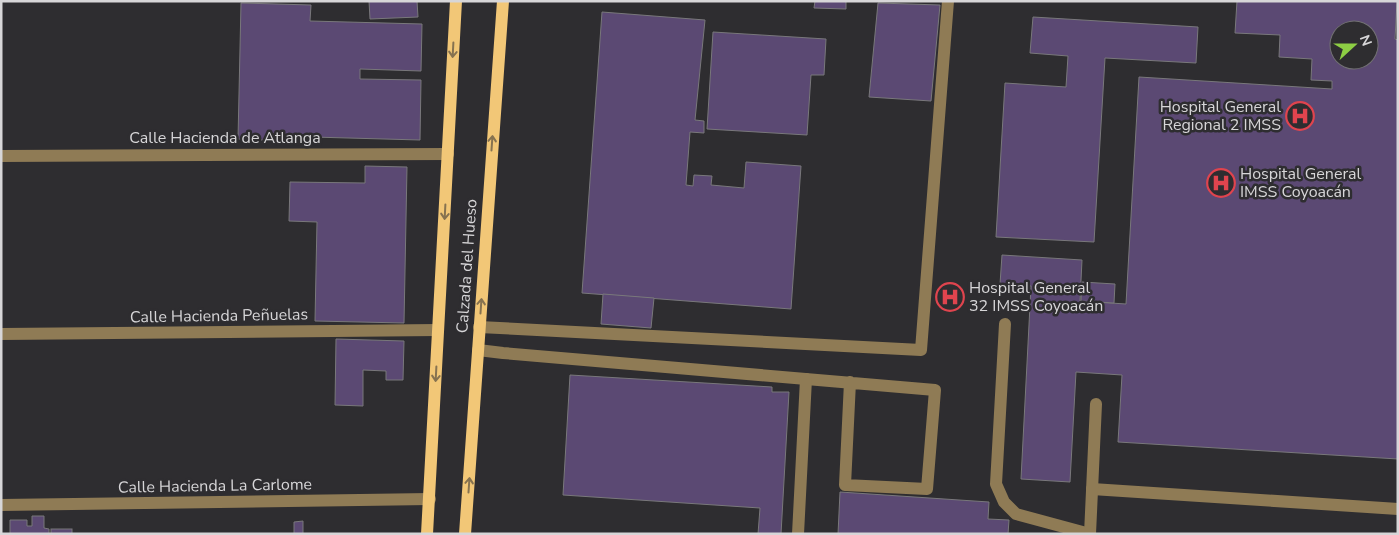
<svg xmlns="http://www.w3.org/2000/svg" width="1399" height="535" viewBox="0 0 1399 535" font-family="'Nunito Sans',sans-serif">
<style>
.building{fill:#5b4973;stroke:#79787b;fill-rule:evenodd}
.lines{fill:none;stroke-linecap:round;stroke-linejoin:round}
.minor{stroke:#8f7b55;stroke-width:12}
.major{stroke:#f2c777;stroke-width:12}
.oneway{stroke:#867250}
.labels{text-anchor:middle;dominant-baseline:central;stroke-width:5;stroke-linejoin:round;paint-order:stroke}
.poi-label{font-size:16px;fill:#d7d6d8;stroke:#2e2d30;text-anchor:start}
.street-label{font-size:16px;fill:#d7d6d8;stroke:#2e2d30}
</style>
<rect width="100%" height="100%" fill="#2e2d30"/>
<g class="building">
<polygon points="369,1 417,1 418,17 370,19"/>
<polygon points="815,1 846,1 846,9 814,8"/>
<path d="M 1237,1 L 1397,1 L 1395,39 L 1398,40 L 1398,459 L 1118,442 L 1122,375 L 1076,372 L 1070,482 L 1021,479 L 1031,286 L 1000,284 L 1002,255 L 1082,260 L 1080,301 L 1126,304 L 1139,77 L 1332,89 L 1332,81 L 1311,80 L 1312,59 L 1279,57 L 1280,35 L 1235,33 ZM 1339,30 L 1369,30 L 1369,60 L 1339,60 Z"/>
<polygon points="241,3 311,5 310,21 422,24 421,71 360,69 360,79 421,80 420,140 312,137 312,142 238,139"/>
<polygon points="878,3 940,5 931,101 869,97"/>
<polygon points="602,12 705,20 695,120 704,121 704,133 690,132 686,185 693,186 694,175 712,176 711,185 744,188 746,162 801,166 791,309 582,293"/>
<polygon points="1033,17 1198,27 1196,63 1105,58 1094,242 996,237 1005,83 1066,87 1068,56 1030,53"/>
<polygon points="713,32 826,39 824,75 811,75 807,135 707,129"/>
<polygon points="365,166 407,167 404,323 315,321 317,222 289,221 290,182 365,183"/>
<polygon points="1082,282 1115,284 1114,303 1081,301"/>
<polygon points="603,294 654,298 651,328 601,324"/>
<polygon points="336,339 404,341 403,380 386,380 386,371 363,370 363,406 335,405"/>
<polygon points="570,375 772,387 772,392 789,392 781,534 758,534 760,508 563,495"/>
<polygon points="840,492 989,502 988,519 1009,520 1008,534 838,534"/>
<polygon points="32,516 44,516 44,528 49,529 49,534 10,534 10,520 27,520 27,526 32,526"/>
<polygon points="303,521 303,534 294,534 294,522"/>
<rect x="51" y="529" width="21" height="5"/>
</g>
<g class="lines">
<g class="minor">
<polyline points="1,156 448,154"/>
<polyline points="1005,324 996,484 1004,502 1016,514 1090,534"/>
<polyline points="479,327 921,350 948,1"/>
<polyline points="1,334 438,330"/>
<polyline points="478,350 503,353 935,390 927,489 845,485 850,382"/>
<polyline points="1092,489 1398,509"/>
<polyline points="1,505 430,499"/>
<polyline points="798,534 806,379"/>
<polyline points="1090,534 1096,404"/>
</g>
<g class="major">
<polyline points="427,534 456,1"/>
<polyline points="465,534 503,1"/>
</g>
</g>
<defs><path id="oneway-shaft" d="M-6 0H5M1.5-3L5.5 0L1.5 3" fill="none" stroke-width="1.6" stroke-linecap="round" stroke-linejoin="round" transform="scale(1.25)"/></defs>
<g class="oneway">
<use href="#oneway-shaft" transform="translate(453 50) rotate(93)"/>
<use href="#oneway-shaft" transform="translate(492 143) rotate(-86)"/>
<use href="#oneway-shaft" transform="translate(445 212) rotate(93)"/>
<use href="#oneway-shaft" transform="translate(481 306) rotate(-86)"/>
<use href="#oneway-shaft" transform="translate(436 374) rotate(93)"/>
<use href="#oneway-shaft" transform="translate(469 485) rotate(-86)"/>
</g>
<defs>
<symbol id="hospital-ring" viewBox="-11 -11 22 22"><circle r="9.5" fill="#2e2d30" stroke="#e0444e" stroke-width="1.5"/><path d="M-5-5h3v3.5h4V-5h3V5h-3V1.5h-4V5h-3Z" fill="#e0444e"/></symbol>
</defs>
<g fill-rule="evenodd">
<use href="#hospital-ring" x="1284" y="100" width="32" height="32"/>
<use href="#hospital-ring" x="1205" y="167" width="32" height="32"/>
<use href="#hospital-ring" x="934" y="281" width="32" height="32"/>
</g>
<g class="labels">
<g class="poi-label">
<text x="1281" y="107" text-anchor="end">Hospital General<tspan x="1281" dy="18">Regional 2 IMSS</tspan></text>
<text x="1240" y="174">Hospital General<tspan x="1240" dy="18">IMSS Coyoacán</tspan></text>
<text x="969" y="288">Hospital General<tspan x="969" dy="18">32 IMSS Coyoacán</tspan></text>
</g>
<g class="street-label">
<text x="225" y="138">Calle Hacienda de Atlanga</text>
<text transform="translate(467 266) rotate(-86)">Calzada del Hueso</text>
<text transform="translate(219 316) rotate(-1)">Calle Hacienda Peñuelas</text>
<text transform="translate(215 486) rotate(-1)">Calle Hacienda La Carlome</text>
</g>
</g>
<rect width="1399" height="535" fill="none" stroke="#d7d6d8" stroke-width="5"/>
<g transform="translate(1354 45) rotate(69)"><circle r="24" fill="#2e2d30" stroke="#727173"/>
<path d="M0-4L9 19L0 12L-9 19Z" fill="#8dce44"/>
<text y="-8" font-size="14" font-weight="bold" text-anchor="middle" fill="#d7d6d8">N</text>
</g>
</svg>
